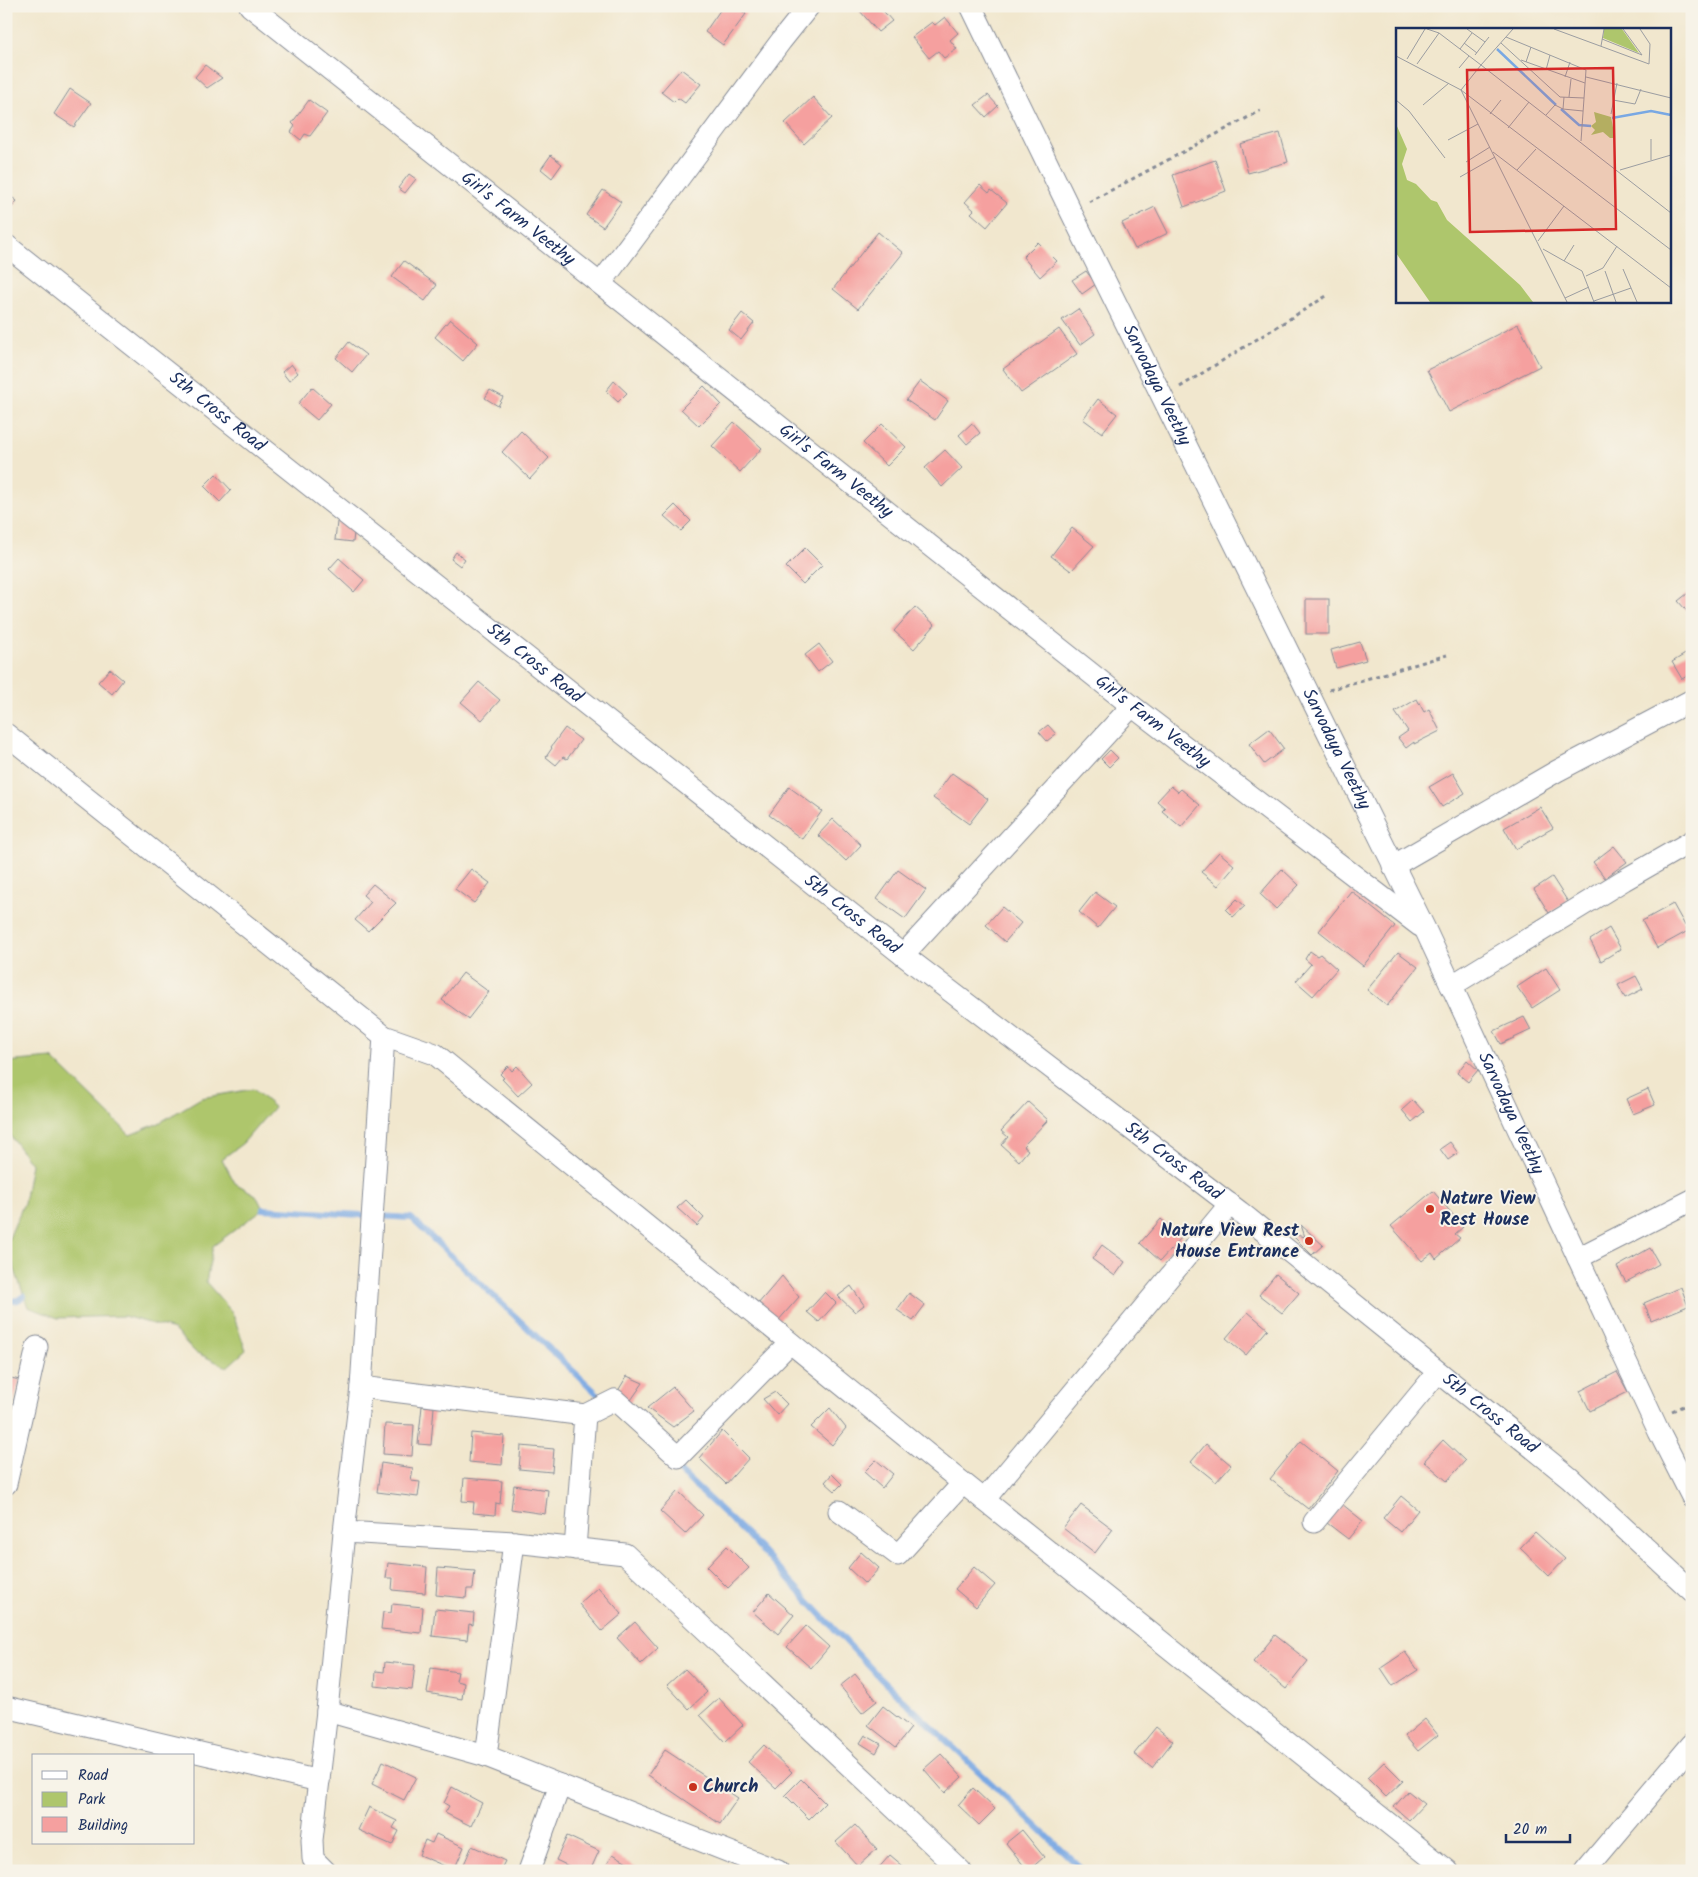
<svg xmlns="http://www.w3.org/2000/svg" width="1698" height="1877" viewBox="0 0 1698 1877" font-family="Kalam,sans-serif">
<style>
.green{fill:#aec66c;stroke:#647a65}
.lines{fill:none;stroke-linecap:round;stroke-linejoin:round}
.stream{stroke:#79a8e3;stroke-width:6}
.building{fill:#f5a09f}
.minor-casing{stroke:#868b96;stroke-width:23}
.path{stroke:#868b96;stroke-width:3;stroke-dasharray:4 4;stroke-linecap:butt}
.minor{stroke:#fff;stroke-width:21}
.poi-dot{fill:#c8321e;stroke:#f7f3e8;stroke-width:2}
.labels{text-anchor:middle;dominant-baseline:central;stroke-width:4;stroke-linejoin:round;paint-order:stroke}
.street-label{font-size:18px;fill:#1b2f5e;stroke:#f7f3e8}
.poi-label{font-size:18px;font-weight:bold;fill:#1b2f5e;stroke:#f7f3e8;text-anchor:start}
.inset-river{fill:none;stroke:#79a8e3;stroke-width:2.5}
.inset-road{fill:none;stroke:#9b9da1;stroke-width:1}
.view{fill:#d62828;fill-opacity:0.15;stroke:#d62828;stroke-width:2.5}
.inset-edge{fill:none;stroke:#1b2f5e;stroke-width:2.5}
</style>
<rect width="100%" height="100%" fill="#f7f3e8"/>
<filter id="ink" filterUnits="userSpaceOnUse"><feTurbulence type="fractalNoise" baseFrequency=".02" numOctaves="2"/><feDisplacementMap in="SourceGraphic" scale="10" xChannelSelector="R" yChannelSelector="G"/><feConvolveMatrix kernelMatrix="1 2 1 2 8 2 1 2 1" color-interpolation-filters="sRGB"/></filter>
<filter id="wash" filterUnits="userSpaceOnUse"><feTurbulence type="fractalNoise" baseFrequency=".0096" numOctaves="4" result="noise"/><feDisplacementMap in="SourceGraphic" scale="20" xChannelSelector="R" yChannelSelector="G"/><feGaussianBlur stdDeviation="1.12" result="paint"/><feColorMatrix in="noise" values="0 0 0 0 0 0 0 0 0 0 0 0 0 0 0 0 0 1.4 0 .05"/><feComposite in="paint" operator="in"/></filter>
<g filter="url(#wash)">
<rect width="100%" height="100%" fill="#f1e7ce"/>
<polygon class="green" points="52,1058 130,1135 159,1123 201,1098 253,1089 274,1107 243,1143 222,1159 235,1183 256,1195 263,1209 213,1246 206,1282 232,1312 246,1350 227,1367 195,1352 174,1330 124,1316 58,1318 28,1307 6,1245 24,1203 31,1164 6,1130 6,1062"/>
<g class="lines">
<g class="stream">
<polyline points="263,1209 411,1218 604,1400"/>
<polyline points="6,1302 18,1300 24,1296"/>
<polyline points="670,1462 748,1536 880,1678 1084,1871"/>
</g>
</g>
<g id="blocks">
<g class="building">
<polygon points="723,6 736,6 746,14 723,45 705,32"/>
<polygon points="865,6 879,6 892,21 878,32 860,11"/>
<polygon points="945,17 958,33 950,40 957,49 944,58 938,51 929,58 912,37 932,22 935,25"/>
<polygon points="205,65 222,78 207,88 195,77"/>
<polygon points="681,69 701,84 685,103 678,98 674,102 661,92"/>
<polygon points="70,89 91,103 74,127 54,114"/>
<polygon points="988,95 998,106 986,117 975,105"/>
<polygon points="813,97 832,118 804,144 785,123"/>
<polygon points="309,100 327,113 310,136 305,134 301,140 291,132 295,126 292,123"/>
<polygon points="1280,133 1288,162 1248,173 1240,144"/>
<polygon points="551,155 562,164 552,178 541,169"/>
<polygon points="1215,160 1226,191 1184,207 1173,175"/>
<polygon points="409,174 416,179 405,193 398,188"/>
<polygon points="980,185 989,193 991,190 1007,203 987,227 971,213 974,210 965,202"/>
<polygon points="603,190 621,202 603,227 586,215"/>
<polygon points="6,193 17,201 6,214"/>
<polygon points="1155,207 1168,233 1135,249 1122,223"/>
<polygon points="878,232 903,253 858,309 833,289"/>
<polygon points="1038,242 1057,261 1040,277 1023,257"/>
<polygon points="404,261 437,285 425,301 392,277"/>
<polygon points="1086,271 1096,284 1082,294 1072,280"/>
<polygon points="1078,309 1095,334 1080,345 1062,320"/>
<polygon points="742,313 754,323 741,340 729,330"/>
<polygon points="450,319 478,343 463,361 435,337"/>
<polygon points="1518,324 1540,366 1449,412 1427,370"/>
<polygon points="1059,329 1077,354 1021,393 1003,369"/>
<polygon points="349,342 366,355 352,372 336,358"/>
<polygon points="291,364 298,373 289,381 282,372"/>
<polygon points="614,381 627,393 618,402 606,391"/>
<polygon points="920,381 948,401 935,420 906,400"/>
<polygon points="704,386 721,404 699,426 681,409"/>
<polygon points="312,387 331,404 317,420 298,404"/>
<polygon points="490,390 503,397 498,406 485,398"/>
<polygon points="1098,399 1117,414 1102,433 1083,419"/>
<polygon points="734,422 762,448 740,472 712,446"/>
<polygon points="972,423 980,433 967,444 959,435"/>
<polygon points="882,424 906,447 887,466 863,443"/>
<polygon points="521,431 549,458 530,479 502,452"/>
<polygon points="945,450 962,468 942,487 925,468"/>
<polygon points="216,474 231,490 220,502 204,486"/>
<polygon points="675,505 691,521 681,531 664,516"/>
<polygon points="337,522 355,524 353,542 335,540"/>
<polygon points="1072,528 1094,546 1071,571 1051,556"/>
<polygon points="805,548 822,565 803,584 786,567"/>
<polygon points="456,552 465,559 460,566 451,559"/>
<polygon points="339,558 364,580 354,592 329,569"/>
<polygon points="1692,590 1692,617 1678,601"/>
<rect x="1306" y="599" width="23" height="35"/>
<polygon points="915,607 935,625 914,649 894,631"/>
<polygon points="1360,642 1366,660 1336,668 1331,650"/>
<polygon points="819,644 832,661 818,672 805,655"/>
<polygon points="1692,650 1692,673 1682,679 1672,662"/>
<polygon points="110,669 123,680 112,694 98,682"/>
<polygon points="479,682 500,700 482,720 461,702"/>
<polygon points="1417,699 1424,712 1429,709 1440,731 1414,744 1414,742 1406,748 1398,738 1408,731 1395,712"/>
<polygon points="1048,725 1056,734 1047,741 1039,732"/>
<polygon points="565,728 581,740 567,759 563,757 556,765 546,757 552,748 551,747"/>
<polygon points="1269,729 1284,749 1264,764 1249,744"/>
<polygon points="1110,750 1118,758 1109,767 1101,759"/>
<polygon points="952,773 988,799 969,824 933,798"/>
<polygon points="1453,773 1465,793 1442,807 1429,787"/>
<polygon points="1171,786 1178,792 1181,789 1200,805 1181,827 1162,811 1165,808 1157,801"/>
<polygon points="789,787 822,811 802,839 769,815"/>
<polygon points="1540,807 1553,828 1516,849 1504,828"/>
<polygon points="833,819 861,845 846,861 818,835"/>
<polygon points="1614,846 1627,862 1605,878 1593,862"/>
<polygon points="1219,852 1235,866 1218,886 1201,872"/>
<polygon points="471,869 490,883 474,903 455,889"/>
<polygon points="1282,869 1299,885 1276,909 1260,894"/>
<polygon points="898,870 926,890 905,919 877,899"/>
<polygon points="1552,877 1568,902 1549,913 1534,889"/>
<polygon points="373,884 396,903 368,931 355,920 371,902 363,895"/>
<polygon points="1351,891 1395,926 1363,966 1319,931"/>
<polygon points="1095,892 1115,907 1098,928 1079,912"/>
<polygon points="1237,899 1245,906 1233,917 1226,910"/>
<polygon points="1673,904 1688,931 1657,948 1642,921"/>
<polygon points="1002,907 1021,923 1005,942 986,925"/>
<polygon points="1609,928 1621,949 1601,961 1590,940"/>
<polygon points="1310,951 1317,956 1320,954 1337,969 1313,996 1296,981 1311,964 1305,959"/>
<polygon points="1398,952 1418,967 1387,1006 1367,990"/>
<polygon points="1546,968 1560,990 1532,1008 1517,987"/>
<polygon points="463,973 489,992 468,1019 442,1000"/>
<polygon points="1636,976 1643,989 1625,998 1618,985"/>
<polygon points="1524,1017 1531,1030 1501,1044 1494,1031"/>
<polygon points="1467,1060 1478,1070 1468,1082 1457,1073"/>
<polygon points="508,1066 512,1071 517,1066 532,1083 518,1096 502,1079 504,1078 500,1074"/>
<polygon points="1648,1089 1655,1105 1633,1114 1626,1099"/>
<polygon points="1413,1100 1424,1112 1412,1122 1402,1110"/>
<polygon points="1028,1102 1048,1120 1023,1146 1028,1150 1019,1161 1001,1145 1008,1137 1001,1131"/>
<polygon points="1450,1142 1458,1153 1448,1160 1440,1149"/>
<polygon points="1433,1191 1463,1227 1455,1234 1460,1238 1436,1259 1432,1253 1422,1261 1391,1226"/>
<polygon points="686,1200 704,1218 697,1226 677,1208"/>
<polygon points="1161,1219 1182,1237 1160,1261 1140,1243"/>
<polygon points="1301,1225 1323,1245 1312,1255 1291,1234 1305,1237"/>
<polygon points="1102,1245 1125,1262 1115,1276 1092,1259"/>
<polygon points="1650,1248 1659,1264 1626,1282 1617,1267"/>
<polygon points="1276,1274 1299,1293 1282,1313 1259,1295"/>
<polygon points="782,1276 799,1297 777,1322 758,1304"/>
<polygon points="851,1286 864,1305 855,1312 838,1296"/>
<polygon points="1681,1287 1688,1306 1651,1321 1644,1303"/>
<polygon points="825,1292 836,1303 819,1322 807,1312"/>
<polygon points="909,1293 925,1305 913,1321 897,1310"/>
<polygon points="1248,1312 1268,1329 1246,1355 1226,1338"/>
<polygon points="1617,1372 1628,1392 1590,1411 1580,1391"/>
<polygon points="627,1376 643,1383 629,1403 616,1394"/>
<polygon points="6,1377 20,1380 7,1423 6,1423"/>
<polygon points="673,1387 694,1411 673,1427 647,1408"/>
<polygon points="775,1392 787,1404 777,1415 763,1399"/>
<polygon points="422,1406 434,1407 431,1445 418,1444"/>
<polygon points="830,1408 846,1428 832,1445 811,1427"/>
<polygon points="385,1424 414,1425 412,1456 383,1454"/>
<polygon points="722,1431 749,1458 726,1484 699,1458"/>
<polygon points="471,1433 504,1436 502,1465 469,1462"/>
<polygon points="1443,1440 1465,1461 1447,1481 1424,1461"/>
<polygon points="1301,1441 1338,1471 1308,1509 1270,1479"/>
<polygon points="1206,1444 1231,1465 1216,1482 1191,1462"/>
<polygon points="521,1446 554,1449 552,1472 519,1469"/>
<polygon points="876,1460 893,1474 882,1488 864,1472"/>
<polygon points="381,1463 413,1468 411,1481 420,1482 418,1497 377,1492"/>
<polygon points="832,1474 842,1484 835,1491 825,1482"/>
<polygon points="464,1478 502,1481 500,1504 496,1503 495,1515 473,1513 474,1502 462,1501"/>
<polygon points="514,1485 548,1490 545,1514 511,1509"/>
<polygon points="678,1491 703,1515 685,1534 660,1511"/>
<polygon points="1401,1496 1418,1510 1400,1532 1383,1518"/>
<polygon points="1342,1504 1363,1521 1348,1539 1327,1523"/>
<polygon points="1081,1505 1113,1529 1095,1553 1063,1528"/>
<polygon points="1535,1532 1565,1559 1549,1576 1520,1548"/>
<polygon points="727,1546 749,1568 728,1588 707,1567"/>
<polygon points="861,1552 879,1568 865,1584 848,1568"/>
<polygon points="388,1563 427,1567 425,1593 392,1590 393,1578 386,1578"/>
<polygon points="974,1567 995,1585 976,1607 955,1589"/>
<polygon points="438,1568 475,1571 473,1589 467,1589 466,1598 436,1595"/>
<polygon points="598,1587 622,1614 602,1631 579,1604"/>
<polygon points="769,1593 794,1615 778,1634 753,1612"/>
<polygon points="392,1604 423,1607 421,1633 381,1629 383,1612 391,1613"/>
<polygon points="435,1609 474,1613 473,1625 469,1624 467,1640 432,1636"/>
<polygon points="635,1622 658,1648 641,1664 617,1638"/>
<polygon points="806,1626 829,1647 811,1668 787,1647"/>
<polygon points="1275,1635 1308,1661 1286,1689 1253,1662"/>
<polygon points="1405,1652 1418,1670 1393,1686 1381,1668"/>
<polygon points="385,1662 415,1665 412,1690 375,1686 376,1671 384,1672"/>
<polygon points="431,1668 458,1672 456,1681 464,1683 462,1699 427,1693"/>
<polygon points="685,1669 707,1692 689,1709 667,1685"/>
<polygon points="855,1674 877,1701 862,1713 840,1686"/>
<polygon points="719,1698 743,1725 725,1742 700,1715"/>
<polygon points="883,1706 911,1728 896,1747 868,1725"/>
<polygon points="1425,1719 1438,1735 1418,1751 1405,1736"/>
<polygon points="1156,1727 1173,1741 1152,1768 1134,1754"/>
<polygon points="865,1735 881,1744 876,1753 860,1743"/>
<polygon points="764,1745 792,1772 776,1788 748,1762"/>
<polygon points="665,1750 738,1798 720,1824 648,1775"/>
<polygon points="941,1754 962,1777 945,1793 924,1769"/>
<polygon points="383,1761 416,1777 404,1800 372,1784"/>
<polygon points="1384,1762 1403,1781 1386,1797 1367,1778"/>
<polygon points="801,1779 825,1803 809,1819 785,1795"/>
<polygon points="452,1787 482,1803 471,1826 445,1813 449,1806 444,1803"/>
<polygon points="973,1788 995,1809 979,1825 958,1805"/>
<polygon points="1408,1791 1424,1804 1409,1820 1394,1807"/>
<polygon points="369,1807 397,1821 393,1828 399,1831 392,1845 358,1830"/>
<polygon points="855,1825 877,1849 858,1866 836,1842"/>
<polygon points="1022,1830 1044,1857 1028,1871 1006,1843"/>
<polygon points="436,1834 464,1847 454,1870 419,1855 425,1840 432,1843"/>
<polygon points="567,1836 599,1851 590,1871 579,1871 556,1860"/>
<polygon points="472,1846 505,1861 500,1871 461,1871"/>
<polygon points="613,1854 643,1871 603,1871"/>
<polygon points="890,1855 909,1871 876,1871"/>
</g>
</g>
</g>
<g filter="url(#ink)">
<use href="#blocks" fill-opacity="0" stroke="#868b96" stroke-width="1"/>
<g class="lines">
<defs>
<g id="minor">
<path id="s1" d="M 250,6 L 1132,706 L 1420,926"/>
<path id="s2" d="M 971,6 L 1071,212 L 1425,929 L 1659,1432 L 1692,1497"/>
<path id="s3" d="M 6,245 L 903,955 L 1240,1212 L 1570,1478 L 1692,1591"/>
<polyline points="601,283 781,41 809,6"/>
<polyline points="6,734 384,1036 435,1054 963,1483 1448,1871"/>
<polyline points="1393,866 1557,771 1692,700"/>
<polyline points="903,955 1132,706"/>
<polyline points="1451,986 1624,880 1692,841"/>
<polyline points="1578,1258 1692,1200"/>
<polyline points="361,1387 585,1415 575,1549"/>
<polyline points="585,1415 615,1400 678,1457 790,1343"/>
<polyline points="6,1484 37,1347"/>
<polyline points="984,1500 1230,1204"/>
<polyline points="839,1511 898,1555 963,1483"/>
<polyline points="1314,1522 1438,1372"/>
<polyline points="344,1532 514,1542 625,1554 961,1871"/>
<polyline points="6,1707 319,1781"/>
<polyline points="327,1711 486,1756 778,1871"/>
<polyline points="486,1756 514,1542"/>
<polyline points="325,1871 313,1859 312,1840 327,1711 344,1532 361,1387 384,1036"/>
<polyline points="529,1871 560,1785"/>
<polyline points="1585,1871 1692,1744"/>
</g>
</defs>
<use href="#minor" class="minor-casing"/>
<g class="path">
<polyline points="1089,202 1260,111"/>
<polyline points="1180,387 1328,295"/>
<polyline points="1329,690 1447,655"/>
<polyline points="1672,1411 1692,1402"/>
</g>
<use href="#minor" class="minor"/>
</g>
</g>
<g class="poi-dot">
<circle cx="1430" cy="1209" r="5"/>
<circle cx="1309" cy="1241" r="5"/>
<circle cx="693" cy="1787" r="5"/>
</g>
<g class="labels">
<g class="street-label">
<text stroke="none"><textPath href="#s1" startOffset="342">Girl's Farm Veethy</textPath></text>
<text stroke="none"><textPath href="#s2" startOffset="422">Sarvodaya Veethy</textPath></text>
<text stroke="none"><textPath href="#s3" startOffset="269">5th Cross Road</textPath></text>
<text stroke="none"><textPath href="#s1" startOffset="748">Girl's Farm Veethy</textPath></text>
<text stroke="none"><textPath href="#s3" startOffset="674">5th Cross Road</textPath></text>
<text stroke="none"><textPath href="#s1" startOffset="1152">Girl's Farm Veethy</textPath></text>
<text stroke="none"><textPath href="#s2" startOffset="828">Sarvodaya Veethy</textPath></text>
<text stroke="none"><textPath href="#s3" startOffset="1079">5th Cross Road</textPath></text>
<text stroke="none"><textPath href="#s2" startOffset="1232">Sarvodaya Veethy</textPath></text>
<text stroke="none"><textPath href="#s3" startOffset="1484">5th Cross Road</textPath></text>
<text stroke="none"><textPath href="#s3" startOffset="1889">5th Cross Road</textPath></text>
</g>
<g class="poi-label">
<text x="1440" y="1199">Nature View<tspan x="1440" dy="21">Rest House</tspan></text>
<text x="1299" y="1231" text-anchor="end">Nature View Rest<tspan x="1299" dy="21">House Entrance</tspan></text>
<text x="703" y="1787">Church</text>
</g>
</g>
<g transform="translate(1396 28)">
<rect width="275" height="275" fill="#f1e7ce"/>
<path d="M 208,1 L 226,1 L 243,25 L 207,10 ZM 198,84 L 215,89 L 219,110 L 214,110 L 207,104 L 195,107 L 199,102 L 195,98 L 200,94 ZM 0,96 L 11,121 L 6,136 L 11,152 L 20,156 L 35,172 L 41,174 L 51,192 L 124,257 L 137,274 L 34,274 L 0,225 Z" fill="#aec66c"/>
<path class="inset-river" d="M 101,21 L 160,77M 165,81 L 183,97 L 195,98M 216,90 L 255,83 L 275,87"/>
<path class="inset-road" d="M 31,1 L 43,5 L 85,37 L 65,62 L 275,222M 71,1 L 89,14 L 93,9M 117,1 L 85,37 L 275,185M 158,1 L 253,36 L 254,16 L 244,1M 110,9 L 190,42 L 185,113M 206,11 L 246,27 L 227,1M 68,15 L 81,25M 105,15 L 164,69 L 188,70M 205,18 L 208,1M 64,21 L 76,5M 79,27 L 89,14M 0,28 L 65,62 L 171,274M 11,31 L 29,1M 125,32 L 189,55M 130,34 L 135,19M 21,36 L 43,5M 63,40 L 73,28M 150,42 L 154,27M 169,49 L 174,34M 190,49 L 275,70M 168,69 L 167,81 L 187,83M 173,69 L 175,51M 0,72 L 13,83 L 49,130M 217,72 L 239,76 L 245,61M 27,77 L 53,55M 94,86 L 105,72M 215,86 L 221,55M 150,87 L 159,77 L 167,81M 112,100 L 133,74M 255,111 L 255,132M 52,112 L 82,96M 97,124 L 275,260M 70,134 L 94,119M 121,142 L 140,121M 224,142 L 275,127M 64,149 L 99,129M 142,213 L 168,178M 147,221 L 186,243 L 198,274M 168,233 L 178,217M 227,241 L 241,274M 209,243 L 220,274M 190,248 L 207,240 L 221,218M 169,270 L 193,259M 198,273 L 235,260"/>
<path class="view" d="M 217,40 L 220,201 L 74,204 L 71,42 Z"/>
<rect width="275" height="275" class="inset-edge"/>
</g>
<rect width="1698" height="1877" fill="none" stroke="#f7f3e8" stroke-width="25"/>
<rect x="32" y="1754" width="162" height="90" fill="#f7f3e8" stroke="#9fa5b1"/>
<rect x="42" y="1771" width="25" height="8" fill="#ffffff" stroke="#9fa5b1"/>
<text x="78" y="1780" font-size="15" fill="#1b2f5e">Road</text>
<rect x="42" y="1792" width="25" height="15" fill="#aec66c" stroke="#9fa5b1"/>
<text x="78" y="1804" font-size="15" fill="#1b2f5e">Park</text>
<rect x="42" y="1817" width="25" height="15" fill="#f5a09f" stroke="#9fa5b1"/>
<text x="78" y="1830" font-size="15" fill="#1b2f5e">Building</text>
<path d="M1506 1834v8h64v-8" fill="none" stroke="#1b2f5e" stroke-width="2.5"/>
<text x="1513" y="1834" font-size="15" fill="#1b2f5e" stroke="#f7f3e8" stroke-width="4" paint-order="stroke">20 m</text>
</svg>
